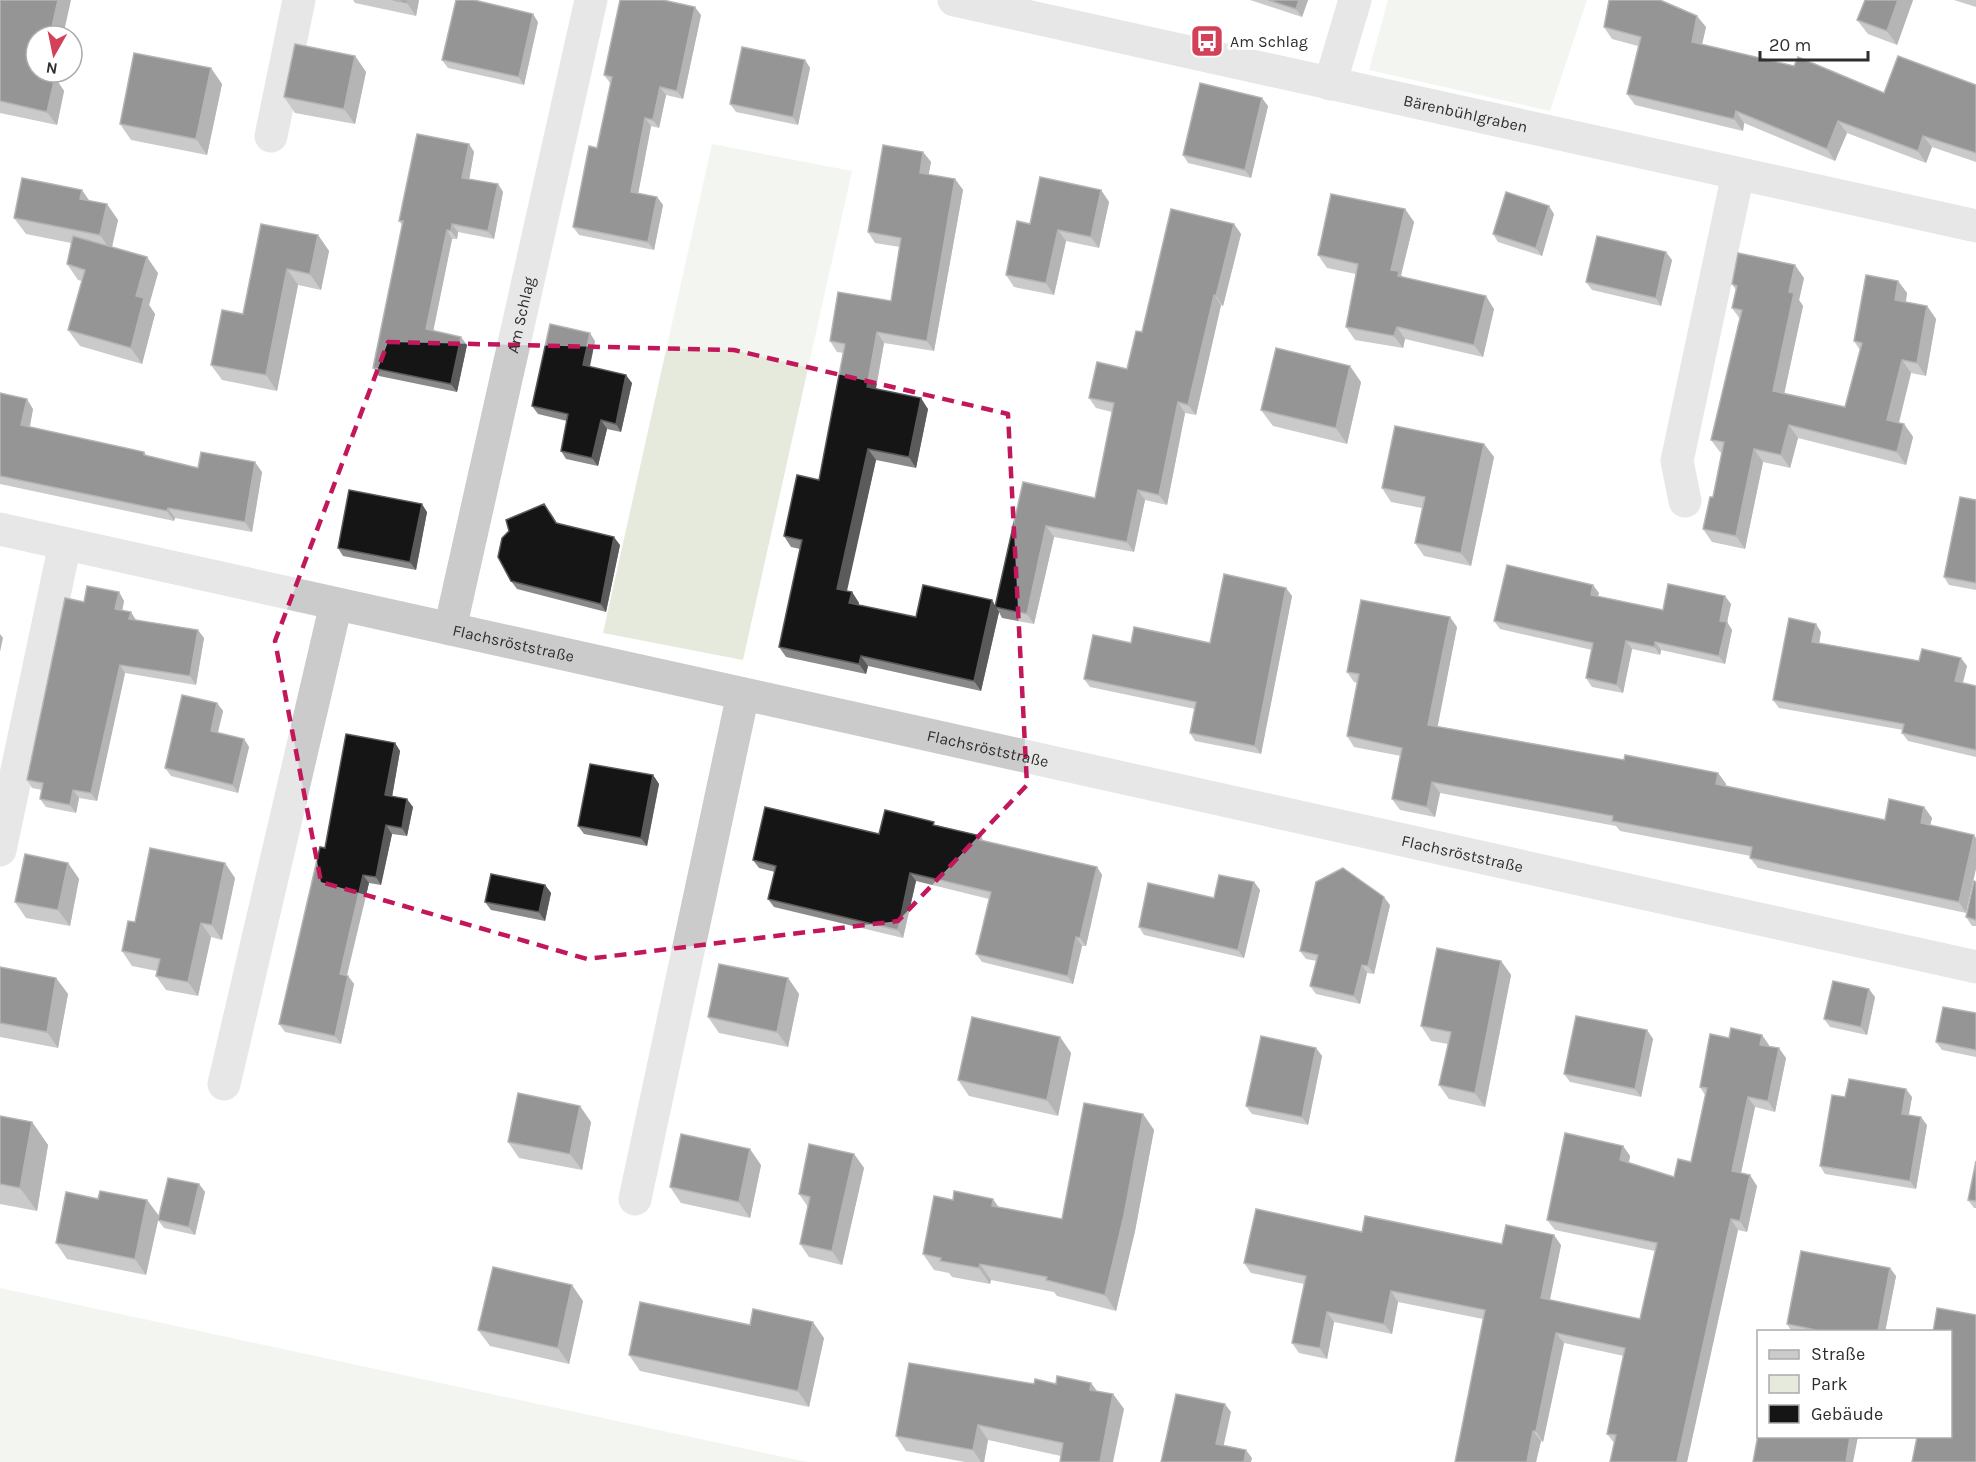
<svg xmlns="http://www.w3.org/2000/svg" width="1976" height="1462" viewBox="0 0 1976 1462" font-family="Karla,sans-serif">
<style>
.green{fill:#e5eadd}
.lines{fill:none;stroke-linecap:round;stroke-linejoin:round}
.minor{stroke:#cbcbcb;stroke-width:33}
.wall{fill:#8a8a8a}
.shaded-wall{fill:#5b5b5b}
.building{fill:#151515;stroke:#5b5b5b;stroke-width:1.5}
.marked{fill:none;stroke:#c2185b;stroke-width:4.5;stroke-dasharray:12 8;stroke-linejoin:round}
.labels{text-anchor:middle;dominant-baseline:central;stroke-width:6;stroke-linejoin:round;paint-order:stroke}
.poi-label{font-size:16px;fill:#2e2e2e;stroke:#fff;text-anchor:start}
.street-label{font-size:16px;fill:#2e2e2e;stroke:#fff}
</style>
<rect width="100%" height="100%" fill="#fff"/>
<g class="green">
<polygon points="1388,0 1587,0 1550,111 1369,70"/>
<polygon points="712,144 852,171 743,660 603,633"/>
<polygon points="0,1288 807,1462 0,1462"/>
</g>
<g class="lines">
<g class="minor">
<path id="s1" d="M 954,0 L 1976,226"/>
<polyline points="1330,84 1355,0"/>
<polyline points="271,136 299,0"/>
<polyline points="1685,501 1677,461 1738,174"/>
<path id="s2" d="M 0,529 L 1976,967"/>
<path id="s3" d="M 450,629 L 591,0"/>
<polyline points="0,850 65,544"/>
<polyline points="224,1084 336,604"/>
<polyline points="635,1199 743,694"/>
</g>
</g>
<g class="wall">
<polygon points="0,0 36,36 54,77 64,91 57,125 0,113"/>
<polygon points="353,0 419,0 416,16 355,3"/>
<polygon points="1250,0 1308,0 1302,17"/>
<polygon points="1913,0 1897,45 1868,34 1857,20"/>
<polygon points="1954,0 1976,0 1976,7"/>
<polygon points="701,15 683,99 666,95 659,128 651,126 638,193 657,197 663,205 654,250 579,235 573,227 597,148 611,83 610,83 604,75"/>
<polygon points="538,22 524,85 448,68 442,60"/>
<polygon points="1604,27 1706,27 1702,44 1884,93 1976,85 1976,162 1932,147 1926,163 1847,133 1835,161 1744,123 1743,131 1635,105 1627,94 1638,46 1612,39"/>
<polygon points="355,56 366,72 355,124 295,113 284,97"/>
<polygon points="805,60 810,68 798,125 736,112 730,104"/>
<polygon points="222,84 207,155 131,140 120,124"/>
<polygon points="1268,106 1251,178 1188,163 1183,155"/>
<polygon points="469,144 474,152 469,179 498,184 503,192 494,239 458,232 457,239 452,239 433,331 467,345 457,392 379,376 373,368 402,225 399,221"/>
<polygon points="923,152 931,162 928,175 955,179 963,190 934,351 884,343 876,389 928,409 916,468 876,460 846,591 852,592 859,603 858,605 916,617 995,606 1023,482 1095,498 1112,412 1096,408 1089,398 1127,369 1142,332 1234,224 1241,234 1223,306 1221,305 1196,415 1185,413 1167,505 1145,500 1134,552 1054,537 1034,624 1002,618 999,612 981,691 868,666 866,674 786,657 779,647 800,549 791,547 784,536 819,480 844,353 837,352 830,341 891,301 900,247 875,243 868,232"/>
<polygon points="1101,190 1109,202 1099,248 1066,241 1054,295 1014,287 1006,275 1030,224"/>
<polygon points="90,201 118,220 112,247 158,273 149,305 155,314 142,364 80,346 68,330 82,281 78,280 67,264 71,243 26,234 14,218"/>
<polygon points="1405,209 1414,222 1401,275 1403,277 1494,309 1483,357 1405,339 1403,348 1355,340 1346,327 1356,274 1327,268 1318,255"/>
<polygon points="1554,214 1542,256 1498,242 1493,234"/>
<polygon points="318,235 329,251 321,290 298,285 277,391 222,380 211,365 243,314"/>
<polygon points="1672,260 1661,306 1592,290 1586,282"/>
<polygon points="1804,278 1799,300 1803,306 1784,394 1845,407 1860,350 1854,341 1898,281 1907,293 1906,302 1927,306 1936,319 1926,376 1911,373 1899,423 1904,424 1913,437 1906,465 1798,438 1790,468 1763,462 1745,549 1712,542 1703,529 1713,497 1722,453 1720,452 1711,440 1740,319 1732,308 1736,290 1732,284"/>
<polygon points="595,341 590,367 632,383 621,432 607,429 598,466 566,459 561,451 567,421 538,414 532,406"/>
<polygon points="1361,382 1347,444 1273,426 1261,410"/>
<polygon points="0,393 33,409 30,427 144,452 147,456 198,468 262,472 252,532 175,518 174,521 0,484"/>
<polygon points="1484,444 1494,457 1471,566 1424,556 1415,543 1422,508 1391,502 1382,488"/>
<polygon points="1976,500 1976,590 1949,585 1944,577"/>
<polygon points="427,512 416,570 343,556 338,548"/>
<polygon points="550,512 557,523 620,545 606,612 517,589 511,581"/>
<polygon points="1286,588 1292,596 1261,754 1195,741 1190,733 1195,709 1090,687 1084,679 1131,643 1210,643"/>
<polygon points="119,592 124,601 122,610 136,620 204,638 196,685 125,673 97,801 79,798 76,813 46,807 40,799 42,790 32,788 27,780 84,602"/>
<polygon points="1599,593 1598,596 1663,610 1731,604 1727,622 1732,630 1725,664 1661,650 1660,655 1632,649 1623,693 1592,687 1586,678 1592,650 1500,629 1494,621"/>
<polygon points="1457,627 1437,726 1624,760 1718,773 1726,784 1725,786 1885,820 1924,807 1932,818 1930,825 1966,913 1758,868 1750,858 1751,856 1620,831 1616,826 1440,793 1435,817 1400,810 1392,799 1401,756 1354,747 1347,736 1357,683 1354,682 1347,672"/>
<polygon points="1821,632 1819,643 1919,661 1967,666 1963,683 1976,686 1976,757 1908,741 1902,733 1903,730 1779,708 1773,700"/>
<polygon points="217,703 223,711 218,733 244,739 249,747 238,793 171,776 165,768"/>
<polygon points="395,743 400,751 392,796 413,807 407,836 392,834 381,885 369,883 347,976 348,976 354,984 341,1044 285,1032 279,1024 325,848"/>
<polygon points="653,775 659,784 647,846 584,834 578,826"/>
<polygon points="936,825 981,836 984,841 1097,867 1102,875 1086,946 1082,946 1073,984 982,962 976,954 989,899 916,881 903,938 774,907 768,899 775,872 759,868 753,860 879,834"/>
<polygon points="68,863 79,879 70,926 26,918 15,902"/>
<polygon points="235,878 222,940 211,937 198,996 166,990 156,976 157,971 132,966 122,951 135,922"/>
<polygon points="1254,882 1260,890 1244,958 1144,935 1139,927"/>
<polygon points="1976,882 1976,926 1972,926 1966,917"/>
<polygon points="545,885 551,893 545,921 491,910 485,902"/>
<polygon points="1390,905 1374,974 1367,973 1360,1004 1316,994 1310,986 1317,961 1306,959 1300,951"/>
<polygon points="1501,961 1511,975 1485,1107 1449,1099 1439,1085 1448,1044 1431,1041 1421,1026"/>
<polygon points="0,967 56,978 68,994 58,1048 0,1037"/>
<polygon points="788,978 799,994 788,1047 719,1033 708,1017"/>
<polygon points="1875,997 1867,1035 1830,1027 1824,1019"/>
<polygon points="1976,1013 1976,1057 1942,1050 1936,1042"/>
<polygon points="1647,1030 1653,1039 1641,1097 1570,1082 1564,1074"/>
<polygon points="1060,1037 1071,1053 1058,1116 969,1096 958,1080"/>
<polygon points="1769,1045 1769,1046 1786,1058 1775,1112 1755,1107 1741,1173 1757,1186 1747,1232 1738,1230 1687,1462 1610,1462 1614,1443 1607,1434 1624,1356 1564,1343 1543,1442 1541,1441 1536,1462 1483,1319 1398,1302 1392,1334 1334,1322 1327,1359 1299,1353 1292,1343 1304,1284 1251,1273 1244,1263 1362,1232 1502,1244 1561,1245 1550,1300 1640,1319 1655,1251 1555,1230 1547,1220 1623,1146 1630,1156 1629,1163 1674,1177 1691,1162 1705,1095 1700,1087"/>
<polygon points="1316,1048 1322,1056 1308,1125 1252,1114 1246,1106"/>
<polygon points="1845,1097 1912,1097 1909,1115 1927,1125 1916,1189 1825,1174 1820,1166"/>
<polygon points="1143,1114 1154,1130 1135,1231 1116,1311 1057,1296 1054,1292 991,1280 990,1284 952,1277 949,1273 934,1270 923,1254 999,1207 1062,1219"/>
<polygon points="0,1116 32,1122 48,1145 37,1211 0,1204"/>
<polygon points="591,1122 582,1170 519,1158 508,1142"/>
<polygon points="854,1154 864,1168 842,1265 809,1257 800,1244 808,1207 799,1194"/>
<polygon points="1976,1161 1976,1208 1974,1208 1968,1200"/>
<polygon points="761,1165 750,1218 681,1203 670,1187"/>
<polygon points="199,1184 205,1192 195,1235 164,1228 158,1220"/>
<polygon points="98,1199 147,1200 159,1216 146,1275 67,1259 56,1243"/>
<polygon points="1896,1276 1885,1332 1792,1332 1787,1324"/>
<polygon points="583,1301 569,1364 490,1346 478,1330"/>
<polygon points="750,1325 824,1338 809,1407 640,1371 629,1355"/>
<polygon points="1091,1383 1097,1392 1113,1394 1124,1409 1061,1456 988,1440 984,1462 965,1462 906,1451 896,1436 1034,1384"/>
</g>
<g class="shaded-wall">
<polygon points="58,0 71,0 63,36 50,36"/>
<polygon points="407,0 419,0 416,16 407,3"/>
<polygon points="1299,0 1308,0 1302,17 1296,9"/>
<polygon points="1898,0 1913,0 1897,45 1887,31"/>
<polygon points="695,7 701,15 683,99 677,91"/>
<polygon points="533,14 538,22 524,85 519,77"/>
<polygon points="1697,16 1706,27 1700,53 1692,42"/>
<polygon points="355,56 366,72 355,124 344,109"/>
<polygon points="805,60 810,68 798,125 793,117"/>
<polygon points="211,68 222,84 207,155 196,139"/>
<polygon points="42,72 55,72 51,89 42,75"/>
<polygon points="55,77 64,91 57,125 47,112"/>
<polygon points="660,87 666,95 659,128 653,120"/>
<polygon points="1262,98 1268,106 1251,178 1245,170"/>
<polygon points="1736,111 1744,123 1743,131 1734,119"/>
<polygon points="645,118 651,126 637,200 631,192"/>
<polygon points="1838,121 1847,133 1835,161 1827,149"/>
<polygon points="1923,136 1932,147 1926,163 1918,151"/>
<polygon points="469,144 474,152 468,186 462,178"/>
<polygon points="923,152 931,162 927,184 920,173"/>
<polygon points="955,179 963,190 934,351 927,341"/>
<polygon points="498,184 503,192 494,239 488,231"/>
<polygon points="82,190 93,206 80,199"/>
<polygon points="1101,190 1109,202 1099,248 1091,237"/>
<polygon points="657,197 663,205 654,250 648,242"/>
<polygon points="107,204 118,220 111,251 100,235"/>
<polygon points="1549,206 1554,214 1542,256 1536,248"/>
<polygon points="1405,209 1414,222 1401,275 1408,284 1391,270"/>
<polygon points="452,224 458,232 457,239 451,231"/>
<polygon points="1234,224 1241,234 1223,306 1216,296"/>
<polygon points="447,230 452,239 432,337 426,329"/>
<polygon points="1058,230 1066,241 1054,295 1046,283"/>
<polygon points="318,235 329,251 321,290 310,274"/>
<polygon points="1666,252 1672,260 1661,306 1656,298"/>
<polygon points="147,257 158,273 149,305 155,314 142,364 131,348 136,296"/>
<polygon points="1795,265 1804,278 1799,300 1803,306 1782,404 1773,391 1789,292"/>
<polygon points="287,269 298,285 277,391 266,375"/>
<polygon points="1898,281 1907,293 1904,313 1895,300"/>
<polygon points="1214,295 1221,305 1196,415 1188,405"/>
<polygon points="1486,296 1494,309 1483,357 1474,345"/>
<polygon points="1927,306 1936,319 1926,376 1917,363"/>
<polygon points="1397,327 1405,339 1403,348 1394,336"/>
<polygon points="877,332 884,343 874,398 867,387"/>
<polygon points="590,333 595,341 588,373 583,365"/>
<polygon points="461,337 467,345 457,392 451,384"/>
<polygon points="1902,360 1911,373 1896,433 1887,420"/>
<polygon points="1350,366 1361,382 1347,444 1336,428"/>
<polygon points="626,375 632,383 621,432 616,424"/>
<polygon points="921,398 928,409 916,468 909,457"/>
<polygon points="27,399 33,409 28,434 21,425"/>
<polygon points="1178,402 1185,413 1167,505 1159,495"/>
<polygon points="601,420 607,429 598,466 592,458"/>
<polygon points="1904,424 1913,437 1906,465 1897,452"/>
<polygon points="1789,425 1798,438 1790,468 1781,455"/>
<polygon points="1484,444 1494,457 1471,566 1461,553"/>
<polygon points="868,449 876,460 845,600 837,589"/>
<polygon points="1754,449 1763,462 1745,549 1736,536"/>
<polygon points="255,462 262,472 252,532 245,522"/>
<polygon points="1138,490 1145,500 1134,552 1127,542"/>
<polygon points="422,504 427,512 416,570 410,562"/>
<polygon points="168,508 175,518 174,521 167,511"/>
<polygon points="1046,526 1054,537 1034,624 1027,614"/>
<polygon points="614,537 620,545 606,612 601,604"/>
<polygon points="1593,585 1599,593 1596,603 1591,595"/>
<polygon points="1286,588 1292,596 1261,754 1255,746"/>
<polygon points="119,592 124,601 121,617 115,609"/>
<polygon points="852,592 859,603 856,613 849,603"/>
<polygon points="1725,596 1731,604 1727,622 1732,630 1725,664 1719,656 1720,621"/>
<polygon points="992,600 999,612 981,691 974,681"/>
<polygon points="131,612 136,620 129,619"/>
<polygon points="1450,617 1457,627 1436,735 1428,725"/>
<polygon points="1816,624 1821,632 1818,650 1812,642"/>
<polygon points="198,630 204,638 196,685 190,676"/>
<polygon points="0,634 3,638 0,652"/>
<polygon points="1626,641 1632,649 1623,693 1617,685"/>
<polygon points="1655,642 1661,650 1660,655 1655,647"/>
<polygon points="861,656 868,666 866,674 859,664"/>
<polygon points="1961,658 1967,666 1961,689 1955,681"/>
<polygon points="120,665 125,673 97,801 91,793"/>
<polygon points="217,703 223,711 216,739 211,731"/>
<polygon points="244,739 249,747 238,793 233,785"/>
<polygon points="395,743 400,751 391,803 385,795"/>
<polygon points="1718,773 1726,784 1723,795 1716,784"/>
<polygon points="653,775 659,784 647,846 641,838"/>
<polygon points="1432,782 1440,793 1435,817 1427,807"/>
<polygon points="73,790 79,798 76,813 70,805"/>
<polygon points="407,799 413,807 407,836 402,828"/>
<polygon points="1924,807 1932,818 1928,833 1921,823"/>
<polygon points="386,825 392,834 381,885 376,877"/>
<polygon points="1974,835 1976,838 1976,869 1966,913 1959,902"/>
<polygon points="68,863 79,879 70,926 58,910"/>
<polygon points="225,863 235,878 222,940 212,925"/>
<polygon points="1097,867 1102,875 1086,946 1080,938"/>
<polygon points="910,873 916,881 903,938 898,930"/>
<polygon points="363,875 369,883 345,982 340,974"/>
<polygon points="1254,882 1260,890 1244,958 1238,950"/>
<polygon points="545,885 551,893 545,921 539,912"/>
<polygon points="1384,897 1390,905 1374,974 1368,966"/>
<polygon points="201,923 211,937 198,996 188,982"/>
<polygon points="1076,937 1082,946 1073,984 1068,976"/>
<polygon points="1501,961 1511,975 1485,1107 1475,1093"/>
<polygon points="1362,965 1367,973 1360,1004 1354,996"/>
<polygon points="348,976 354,984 341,1044 335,1036"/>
<polygon points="56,978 68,994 58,1048 47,1032"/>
<polygon points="788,978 799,994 788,1047 777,1032"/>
<polygon points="1869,989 1875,997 1867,1035 1861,1027"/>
<polygon points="1647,1030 1653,1039 1641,1097 1635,1089"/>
<polygon points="1762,1035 1769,1045 1767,1055 1760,1045"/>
<polygon points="1060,1037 1071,1053 1058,1116 1047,1100"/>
<polygon points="1316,1048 1322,1056 1308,1125 1302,1117"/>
<polygon points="1779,1048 1786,1058 1775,1112 1768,1101"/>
<polygon points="1906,1089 1912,1097 1907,1122 1902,1114"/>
<polygon points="1748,1097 1755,1107 1739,1182 1732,1171"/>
<polygon points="580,1106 591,1122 582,1170 570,1154"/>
<polygon points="1143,1114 1154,1130 1135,1231 1116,1311 1105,1295"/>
<polygon points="1921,1117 1927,1125 1916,1189 1910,1181"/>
<polygon points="32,1122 48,1145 37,1211 20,1188"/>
<polygon points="1623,1146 1630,1156 1627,1170 1620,1160"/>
<polygon points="750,1149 761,1165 750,1218 739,1202"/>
<polygon points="854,1154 864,1168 842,1265 832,1251"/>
<polygon points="1750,1175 1757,1186 1747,1232 1740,1221"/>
<polygon points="199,1184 205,1192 195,1235 189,1227"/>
<polygon points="993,1199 1004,1215 992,1206"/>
<polygon points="147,1200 159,1216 146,1275 135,1259"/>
<polygon points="1731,1219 1738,1230 1687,1462 1677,1462"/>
<polygon points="1554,1235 1561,1245 1548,1308 1541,1298"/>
<polygon points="980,1264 991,1280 990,1284 979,1268"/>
<polygon points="1890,1268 1896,1276 1885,1332 1878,1332"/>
<polygon points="572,1285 583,1301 569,1364 558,1348"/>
<polygon points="1391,1291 1398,1302 1392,1334 1384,1324"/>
<polygon points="1327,1312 1334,1322 1327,1359 1320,1348"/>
<polygon points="813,1322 824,1338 809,1407 798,1391"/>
<polygon points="1556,1333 1564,1343 1543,1442 1536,1431"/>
<polygon points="1091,1383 1102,1398 1090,1390"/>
<polygon points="1113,1394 1124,1409 1113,1462 1100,1462"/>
<polygon points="1225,1404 1231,1412 1222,1453 1216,1444"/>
<polygon points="978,1425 988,1440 984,1462 981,1462 973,1450"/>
<polygon points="1533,1431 1541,1441 1536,1462 1527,1462"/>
<polygon points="1850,1437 1858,1437 1853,1462 1846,1462"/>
<polygon points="1246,1450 1252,1458 1251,1462 1244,1462"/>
</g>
<g class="building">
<polygon points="0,0 58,0 50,36 36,36 36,72 42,72 42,75 55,77 47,112 0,101"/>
<polygon points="393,0 407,0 407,3"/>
<polygon points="456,0 474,0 533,14 519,77 442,60"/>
<polygon points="620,0 663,0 695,7 677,91 660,87 653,120 645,118 631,192 657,197 648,242 573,227 589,146 597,148 612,77 604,75"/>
<polygon points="1268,0 1299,0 1296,9"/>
<polygon points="1609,0 1660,0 1697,16 1692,42 1794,66 1798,57 1884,93 1898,56 1976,85 1976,153 1923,136 1918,151 1838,121 1827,149 1736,111 1734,119 1627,94 1641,37 1604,27"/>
<polygon points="1865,0 1898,0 1887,31 1857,20"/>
<polygon points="295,44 355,56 344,109 284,97"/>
<polygon points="742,47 805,60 793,117 730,104"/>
<polygon points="134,53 211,68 196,139 120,124"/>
<polygon points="1200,83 1262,98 1245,170 1183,155"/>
<polygon points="417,134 469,144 462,178 498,184 488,231 452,224 451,231 447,230 426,329 461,337 451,384 373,368 403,221 399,221"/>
<polygon points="883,145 923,152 920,173 955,179 927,341 877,332 867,387 921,398 909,457 868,449 837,589 852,592 849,603 916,617 923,585 992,600 974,681 861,656 859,664 779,647 802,540 784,536 797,475 819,480 845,344 830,341 838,292 891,301 901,238 868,232"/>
<polygon points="1040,177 1101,190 1091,237 1058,230 1046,283 1006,275 1017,221 1030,224"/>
<polygon points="22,178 82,190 80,199 107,204 100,235 14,218"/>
<polygon points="1506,192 1549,206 1536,248 1493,234"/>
<polygon points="1331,194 1405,209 1391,270 1399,271 1398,276 1486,296 1474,345 1397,327 1394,336 1346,327 1358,264 1318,255"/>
<polygon points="1171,209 1234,224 1216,296 1214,295 1188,405 1178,402 1159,495 1138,490 1127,542 1046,526 1027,614 995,607 1023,482 1095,498 1114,403 1089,398 1097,362 1127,369 1136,331 1142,332"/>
<polygon points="261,224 318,235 310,274 287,269 266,375 211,365 222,310 243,314"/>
<polygon points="73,236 147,257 136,296 144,298 131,348 68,330 85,270 67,264"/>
<polygon points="1597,236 1666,252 1656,298 1586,282"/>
<polygon points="1738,253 1795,265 1789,292 1794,293 1773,391 1845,407 1862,343 1854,341 1866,275 1898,281 1895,300 1927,306 1917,363 1902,360 1887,420 1904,424 1897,452 1789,425 1781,455 1754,449 1736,536 1703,529 1710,497 1713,497 1724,442 1711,440 1742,310 1732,308 1737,286 1732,284"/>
<polygon points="550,324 590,333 583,365 626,375 616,424 601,420 592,458 561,451 568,414 532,406"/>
<polygon points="1276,348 1350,366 1336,428 1261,410"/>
<polygon points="0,393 27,399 21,425 144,452 144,455 198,468 201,452 255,462 245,522 168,508 167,511 0,476"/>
<polygon points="1395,426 1484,444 1461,553 1415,543 1425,497 1382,488"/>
<polygon points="349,490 422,504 410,562 338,548"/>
<polygon points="1960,497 1976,500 1976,583 1944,577"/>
<polygon points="544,504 556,523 614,537 601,604 511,581 498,557 502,538 509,531 506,520"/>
<polygon points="1507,565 1593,585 1591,595 1663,610 1668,584 1725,596 1720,621 1727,622 1719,656 1655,642 1655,647 1626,641 1617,685 1586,678 1593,643 1494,621"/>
<polygon points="1224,574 1286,588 1255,746 1190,733 1196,702 1084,679 1093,635 1131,643 1134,627 1210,643"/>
<polygon points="87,586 119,592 115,609 131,612 129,619 198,630 190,676 120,665 91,793 73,790 70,805 40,799 43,783 27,780 65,598 84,602"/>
<polygon points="1361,600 1450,617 1428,725 1624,760 1625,755 1718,773 1716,784 1885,820 1889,799 1924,807 1921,823 1974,835 1959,902 1750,858 1752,847 1612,821 1613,816 1432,782 1427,807 1392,799 1402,748 1347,736 1359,674 1347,672"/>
<polygon points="1789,618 1816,624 1812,642 1919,661 1922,649 1961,658 1955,681 1976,686 1976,750 1902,733 1904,724 1773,700"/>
<polygon points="182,695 217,703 211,731 244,739 233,785 165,768"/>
<polygon points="346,734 395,743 385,795 407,799 402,828 386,825 376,877 363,875 340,974 348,976 335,1036 279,1024 320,847 325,848"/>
<polygon points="590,764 653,775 641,838 578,826"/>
<polygon points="765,807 879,834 885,810 934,822 933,825 981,836 980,840 1097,867 1080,938 1076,937 1068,976 976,954 991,892 910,873 898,930 768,899 776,866 753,860"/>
<polygon points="150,848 225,863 212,925 201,923 188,982 156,976 160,959 122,951 128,921 135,922"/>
<polygon points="25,854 68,863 58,910 15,902"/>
<polygon points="1343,868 1384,897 1368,966 1362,965 1354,996 1310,986 1318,955 1300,951 1316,882"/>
<polygon points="491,874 545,885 539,912 485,902"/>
<polygon points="1219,875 1254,882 1238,950 1139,927 1148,883 1214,898"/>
<polygon points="1974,881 1976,882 1976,920 1966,917"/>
<polygon points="1437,948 1501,961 1475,1093 1439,1085 1451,1032 1421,1026"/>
<polygon points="719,964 788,978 777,1032 708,1017"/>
<polygon points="0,967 56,978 47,1032 0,1023"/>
<polygon points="1833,981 1869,989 1861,1027 1824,1019"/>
<polygon points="1943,1007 1976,1013 1976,1050 1936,1042"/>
<polygon points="1576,1016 1647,1030 1635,1089 1564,1074"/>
<polygon points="972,1017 1060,1037 1047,1100 958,1080"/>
<polygon points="1731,1028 1762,1035 1760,1045 1779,1048 1768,1101 1748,1097 1732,1171 1750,1175 1740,1221 1731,1219 1677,1462 1610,1462 1616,1435 1607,1434 1625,1348 1556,1333 1536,1431 1533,1431 1527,1462 1455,1462 1485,1310 1391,1291 1384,1324 1327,1312 1320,1348 1292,1343 1306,1276 1244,1263 1256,1209 1362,1232 1365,1216 1502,1244 1506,1225 1554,1235 1541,1298 1640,1319 1657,1243 1547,1220 1565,1133 1623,1146 1620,1160 1674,1177 1678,1159 1691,1162 1707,1088 1700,1087 1710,1034 1729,1038"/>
<polygon points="1261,1036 1316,1048 1302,1117 1246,1106"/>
<polygon points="1849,1079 1906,1089 1902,1114 1921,1117 1910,1181 1820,1166 1832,1095 1845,1097"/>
<polygon points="518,1093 580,1106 570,1154 508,1142"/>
<polygon points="1084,1103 1143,1114 1124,1215 1105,1295 1046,1280 1047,1277 980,1264 979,1268 940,1261 941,1258 923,1254 934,1196 953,1200 954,1191 993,1199 992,1206 1062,1219"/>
<polygon points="0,1116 32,1122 20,1188 0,1184"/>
<polygon points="681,1134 750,1149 739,1202 670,1187"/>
<polygon points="809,1144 854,1154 832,1251 800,1244 810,1197 799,1194"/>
<polygon points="1976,1161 1976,1201 1968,1200"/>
<polygon points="168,1178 199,1184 189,1227 158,1220"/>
<polygon points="100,1191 147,1200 135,1259 56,1243 66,1192 98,1199"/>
<polygon points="1801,1251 1890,1268 1878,1332 1826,1332 1787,1324"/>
<polygon points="493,1267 572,1285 558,1348 478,1330"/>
<polygon points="640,1302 750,1325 753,1309 813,1322 798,1391 629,1355"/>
<polygon points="1937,1308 1976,1315 1976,1462 1912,1462 1917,1437 1950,1437 1950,1332 1933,1332"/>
<polygon points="909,1363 1034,1384 1035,1379 1056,1384 1057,1376 1091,1383 1090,1390 1113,1394 1100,1462 1060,1462 1063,1443 978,1425 973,1450 896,1436"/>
<polygon points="1176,1394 1225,1404 1216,1444 1246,1450 1244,1462 1161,1462"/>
<polygon points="1758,1435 1758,1437 1850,1437 1846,1462 1753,1462"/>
</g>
<path d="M0 0H1976V1462H0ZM 388,342 L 734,350 L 1008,414 L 1027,785 L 898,921 L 587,959 L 321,882 L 275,641 Z" fill="#fff" fill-opacity=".55" fill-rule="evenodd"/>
<path class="marked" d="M 388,342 L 734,350 L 1008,414 L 1027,785 L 898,921 L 587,959 L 321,882 L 275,641 Z"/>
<defs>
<symbol id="bus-square" viewBox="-11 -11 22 22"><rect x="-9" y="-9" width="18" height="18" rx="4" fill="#d34158" stroke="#fff"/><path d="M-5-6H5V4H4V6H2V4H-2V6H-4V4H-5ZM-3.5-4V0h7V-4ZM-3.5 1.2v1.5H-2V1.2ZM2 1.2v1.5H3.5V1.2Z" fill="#fff"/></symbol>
</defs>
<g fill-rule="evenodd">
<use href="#bus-square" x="1188" y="22" width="38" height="38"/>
</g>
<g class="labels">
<g class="poi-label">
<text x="1230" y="41">Am Schlag</text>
</g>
<g class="street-label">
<text stroke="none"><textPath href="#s1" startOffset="524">Bärenbühlgraben</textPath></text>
<text stroke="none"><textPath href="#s3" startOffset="322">Am Schlag</textPath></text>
<text stroke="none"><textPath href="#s2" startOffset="526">Flachsröststraße</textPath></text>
<text stroke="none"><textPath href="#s2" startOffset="1012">Flachsröststraße</textPath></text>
<text stroke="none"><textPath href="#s2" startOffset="1498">Flachsröststraße</textPath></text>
</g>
</g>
<rect x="1757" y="1330" width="195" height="108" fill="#ffffff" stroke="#ababab" stroke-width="1.5"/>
<rect x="1769" y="1350" width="30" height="9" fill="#cbcbcb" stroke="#ababab" stroke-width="1.5"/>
<text x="1811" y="1360" font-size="18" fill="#2e2e2e">Straße</text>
<rect x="1769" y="1375" width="30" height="18" fill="#e5eadd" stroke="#ababab" stroke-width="1.5"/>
<text x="1811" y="1390" font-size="18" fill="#2e2e2e">Park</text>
<rect x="1769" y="1405" width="30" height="18" fill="#151515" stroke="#ababab" stroke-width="1.5"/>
<text x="1811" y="1420" font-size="18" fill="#2e2e2e">Gebäude</text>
<g transform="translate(54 54) rotate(189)"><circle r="28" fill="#ffffff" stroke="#ababab" stroke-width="1.5"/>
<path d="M0-4.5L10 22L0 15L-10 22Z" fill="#d34158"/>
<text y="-9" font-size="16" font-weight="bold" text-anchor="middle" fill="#2e2e2e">N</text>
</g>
<path d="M1760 51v9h108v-9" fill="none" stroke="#2e2e2e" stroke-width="3"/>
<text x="1769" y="51" font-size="18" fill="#2e2e2e" stroke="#ffffff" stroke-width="4.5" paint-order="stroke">20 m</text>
</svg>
